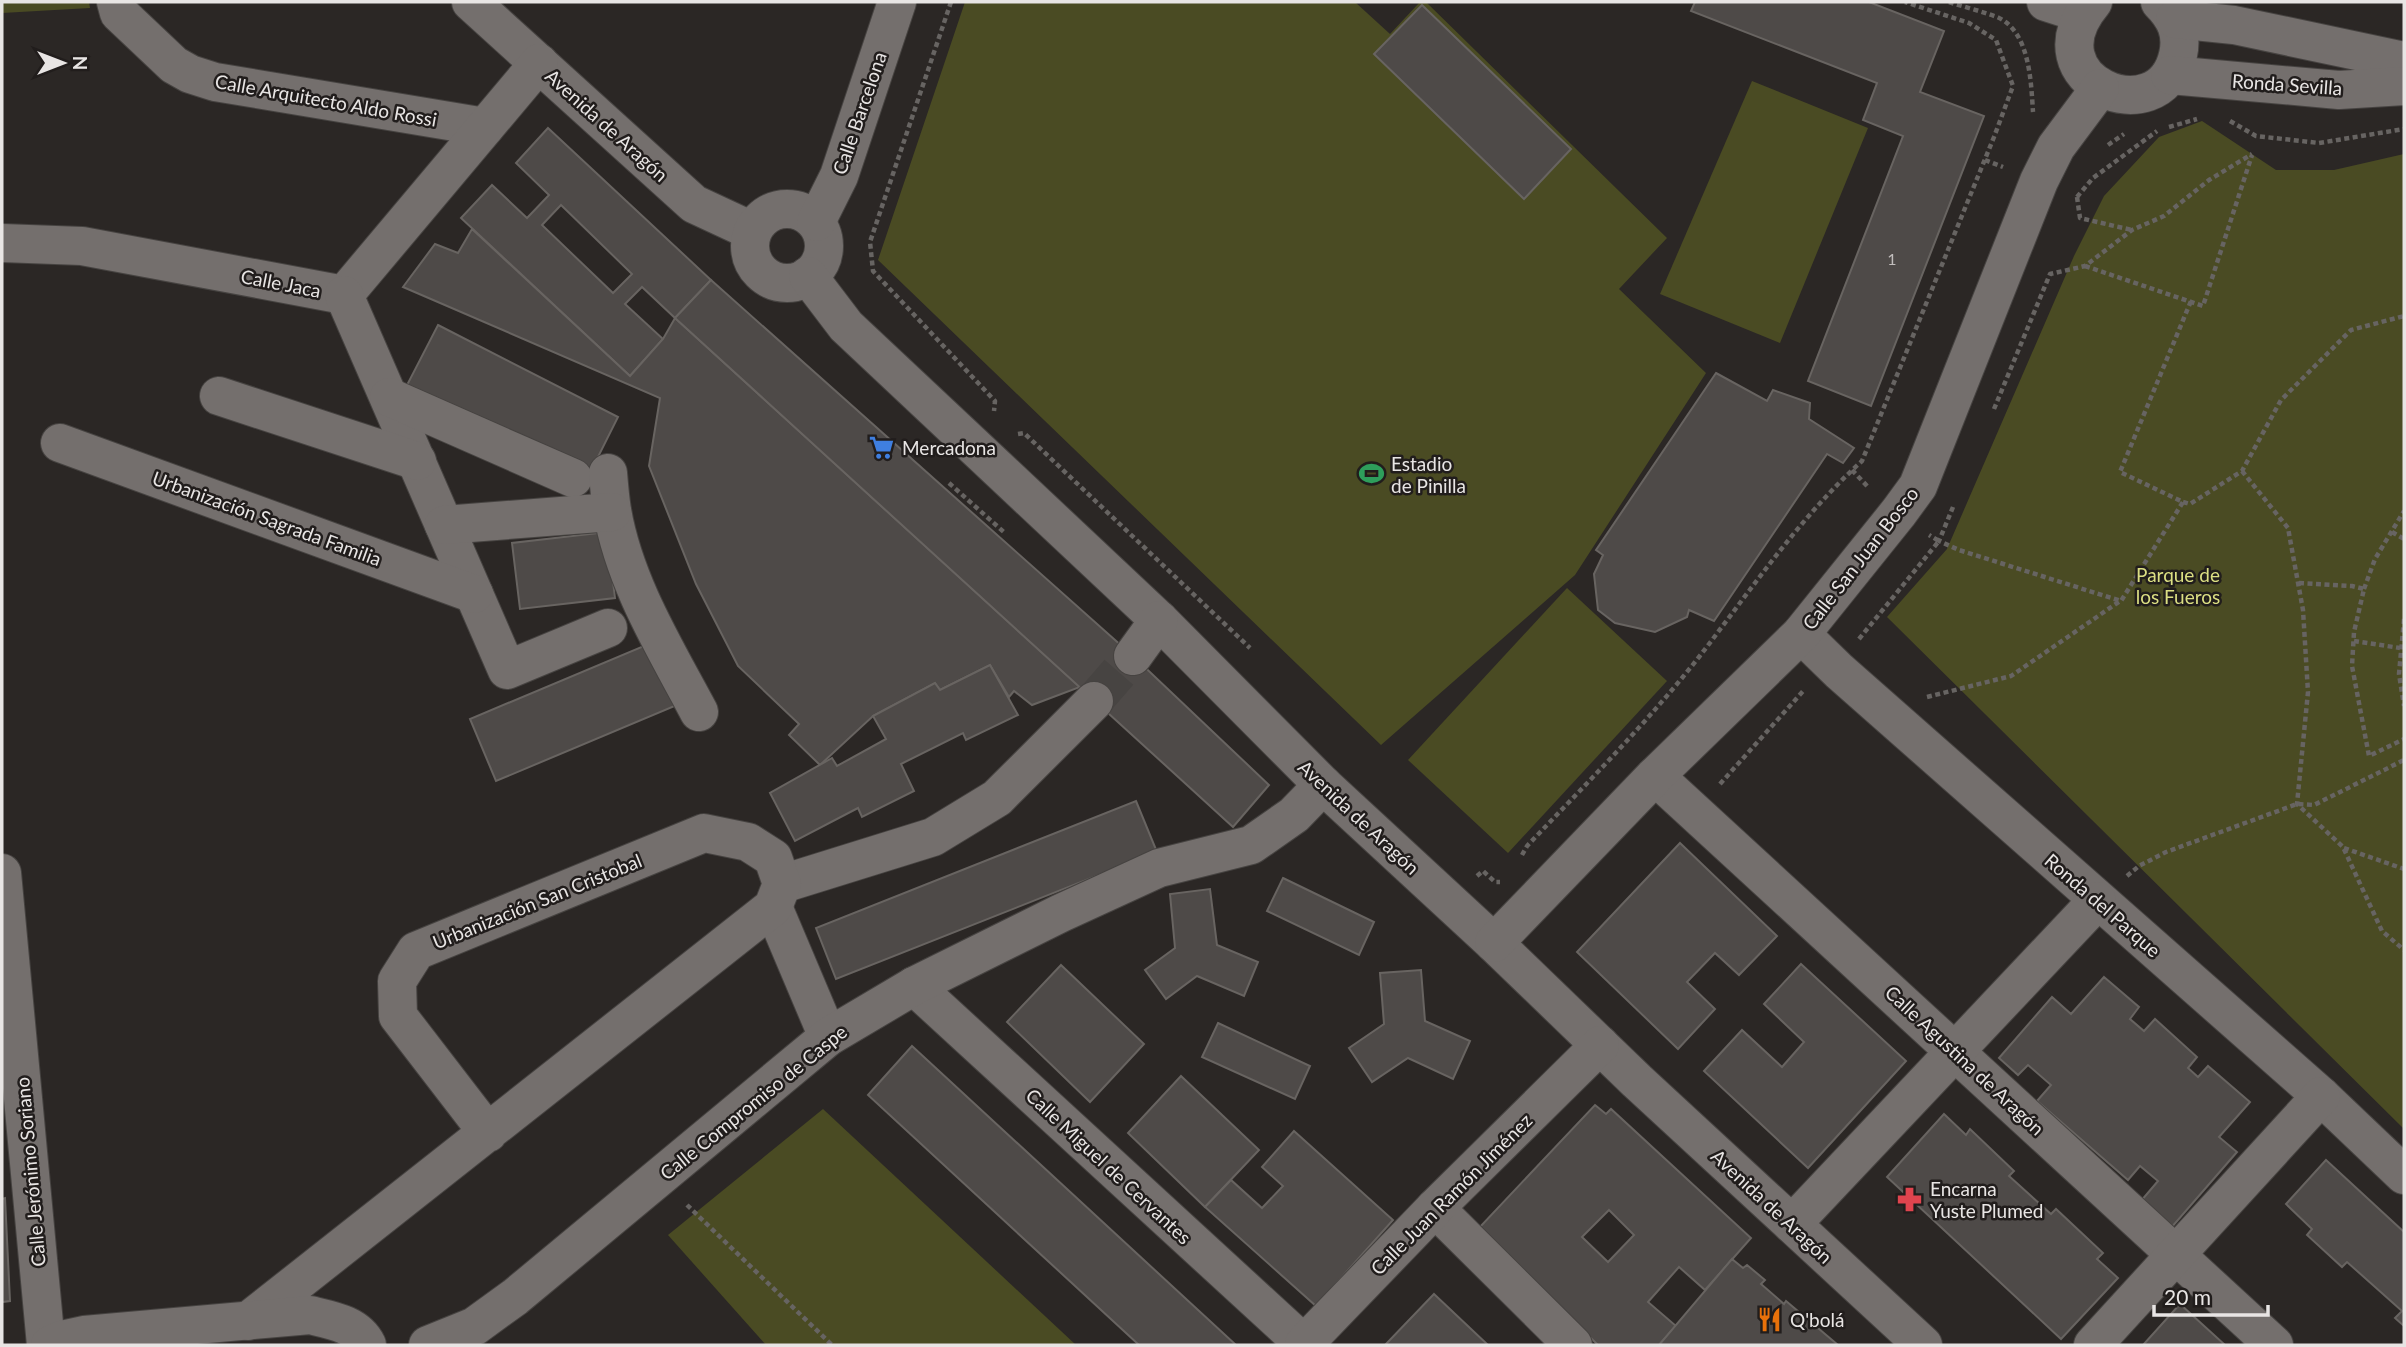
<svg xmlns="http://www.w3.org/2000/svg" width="2406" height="1347" viewBox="0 0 2406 1347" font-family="Lato,sans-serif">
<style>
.green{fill:#4a4b23}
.building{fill:#4e4a48;stroke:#686461;stroke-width:2;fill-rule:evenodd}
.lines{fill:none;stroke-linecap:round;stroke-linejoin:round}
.minor-tunnel{stroke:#474442;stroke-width:38;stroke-dasharray:38 19;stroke-linecap:butt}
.minor-casing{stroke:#464341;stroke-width:40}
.path{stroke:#676462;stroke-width:4.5;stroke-dasharray:5 3.5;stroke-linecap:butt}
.minor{stroke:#746f6d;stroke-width:38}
.labels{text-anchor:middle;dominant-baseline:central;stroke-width:5;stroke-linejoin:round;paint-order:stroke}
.number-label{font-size:16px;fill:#c2bebd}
.street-label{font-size:19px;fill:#e8e5e4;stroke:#211d1c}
.poi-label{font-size:19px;fill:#e8e5e4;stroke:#211d1c;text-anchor:start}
.park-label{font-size:19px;fill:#dcdf83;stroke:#211d1c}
</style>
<rect width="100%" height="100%" fill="#2b2725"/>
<g class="green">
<polygon points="2,2 89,2 90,8 2,13"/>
<polygon points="965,2 1355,2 1390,34 1420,2 1426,2 1667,238 1619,289 1706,373 1575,575 1381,745 878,260"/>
<polygon points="1752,81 1868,128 1780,343 1660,294"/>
<polygon points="2202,121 2276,170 2334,170 2404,154 2404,1129 1887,617 1947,549 2074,256 2104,196 2159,137"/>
<polygon points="1567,588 1667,681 1508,853 1408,760"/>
<polygon points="823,1109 1076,1345 766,1345 668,1235"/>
</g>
<g class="building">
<polygon points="1695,2 1869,2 1944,31 1920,92 1984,116 1871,406 1808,381 1903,136 1863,120 1877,83 1691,11"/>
<polygon points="1422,5 1571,149 1524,199 1374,54"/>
<path d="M 548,128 L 711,280 L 675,318 L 642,287 L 625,304 L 663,339 L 630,376 L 461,218 L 492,185 L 527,218 L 549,195 L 516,163 ZM 561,205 L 632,274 L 613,293 L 542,225 Z"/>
<polygon points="472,229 630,376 663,339 675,318 1080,687 1032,705 1014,691 1009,697 990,665 940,690 935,683 873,716 820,765 789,735 799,724 738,666 696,584 649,466 660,398 403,287 435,244 458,253"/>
<polygon points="711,280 1133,656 1269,785 1233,827 675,318"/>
<polygon points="438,325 618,417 587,479 406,387"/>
<polygon points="1716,373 1767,401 1773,390 1810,403 1809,419 1854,448 1843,463 1827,454 1714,621 1689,610 1687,617 1655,632 1615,623 1598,610 1594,574 1603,555 1596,550"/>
<polygon points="607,532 615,598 520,609 512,543"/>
<polygon points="651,643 677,705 496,781 470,719"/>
<polygon points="990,665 1018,715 966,740 963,733 901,764 914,791 862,817 858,808 795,841 770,793 832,758 837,766 886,739 873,716 935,683 940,690"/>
<polygon points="1136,801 1157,852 836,979 816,928"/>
<polygon points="1680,843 1777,936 1739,975 1715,953 1687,982 1715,1009 1678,1049 1577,952"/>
<polygon points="1283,878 1374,922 1359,955 1267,911"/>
<polygon points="1210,889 1217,945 1258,962 1244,996 1197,976 1166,999 1145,970 1175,948 1170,894"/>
<polygon points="1801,964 1906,1061 1808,1168 1704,1071 1742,1030 1782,1067 1804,1042 1764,1004"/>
<polygon points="1061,965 1144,1044 1090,1102 1007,1022"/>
<polygon points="1421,970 1425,1021 1470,1041 1453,1079 1408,1058 1372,1082 1349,1048 1384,1024 1380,973"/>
<polygon points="2104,977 2139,1007 2130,1019 2144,1031 2155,1019 2197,1057 2188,1068 2198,1077 2208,1066 2250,1102 2219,1137 2237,1152 2171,1228 2141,1201 2158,1181 2140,1166 2128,1180 2037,1101 2051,1085 2028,1065 2018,1075 1999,1058 2052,997 2071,1014"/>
<polygon points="1218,1023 1310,1066 1295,1099 1202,1057"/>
<polygon points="912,1046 1236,1345 1139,1345 868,1095"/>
<polygon points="1181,1076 1259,1150 1205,1207 1128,1133"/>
<path d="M 1595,1105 L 1606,1114 L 1611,1109 L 1751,1238 L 1705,1290 L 1679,1267 L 1648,1302 L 1676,1326 L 1659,1345 L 1598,1345 L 1479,1228 ZM 1609,1210 L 1634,1235 L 1608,1262 L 1582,1237 Z"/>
<polygon points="1944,1114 1966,1135 1970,1129 2014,1171 2009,1176 2051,1214 2056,1209 2103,1253 2097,1259 2118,1278 2061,1339 1887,1177"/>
<polygon points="1294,1131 1393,1220 1316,1306 1205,1207 1231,1180 1262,1208 1283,1186 1262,1167"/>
<polygon points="2326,1160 2404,1232 2404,1326 2395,1318 2402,1311 2347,1262 2342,1267 2307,1235 2312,1229 2286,1204"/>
<polygon points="5,1198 10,1301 2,1302 2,1199"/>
<polygon points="1732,1259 1743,1268 1747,1265 1765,1280 1761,1284 1784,1304 1786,1301 1838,1345 1659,1345"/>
<polygon points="1434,1294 1488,1345 1385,1345"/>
<polygon points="2180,1304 2225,1345 2143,1345"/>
</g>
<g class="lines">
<polyline class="minor-tunnel" points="1094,701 1133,656"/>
<defs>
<g id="minor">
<polyline points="116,2 119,13 174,65 190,74 215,82 485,127"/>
<polyline points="471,2 694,204 752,231"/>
<polyline points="2046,2 2083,14"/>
<path d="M 2093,2 C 2026,81 2160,136 2178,55 C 2183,33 2175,17 2160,2"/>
<polyline points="2175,19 2234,25 2404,61"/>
<polyline points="2170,75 2339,90 2404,86"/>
<circle cx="787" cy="246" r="37"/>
<polyline points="816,222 839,176 897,2"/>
<polyline points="2,243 82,246 344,295 539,63"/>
<polyline points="808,276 846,326 1159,620 1323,785 1494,943 1637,1081 1923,1345"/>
<polyline points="344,295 507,670 608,628"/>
<polyline points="219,396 417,461"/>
<polyline points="389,397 573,478"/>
<polyline points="60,443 474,594"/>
<path d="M 608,473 C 609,485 610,498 612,510 C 624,582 665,648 699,712"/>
<polyline points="444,525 612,512"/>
<polyline points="1801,634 1839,671 2321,1096 2404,1175"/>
<polyline points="1133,656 1159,620"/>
<polyline points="1655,776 2274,1345"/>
<polyline points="2,873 46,1345"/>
<polyline points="782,884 933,837 997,798 1094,701"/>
<polyline points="773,907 828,1037"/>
<polyline points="1494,943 1655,776 1801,634 1899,512 1918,486 2039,181 2056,147 2100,88"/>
<polyline points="914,986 1305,1345"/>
<polyline points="1435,1208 1573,1345"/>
<polyline points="1792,1224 2097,901"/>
<polyline points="248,1321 773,907 782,884 773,858 748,842 704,833 416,951 397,981 398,1016 488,1133"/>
<polyline points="1304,1344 1435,1208 1600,1045"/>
<path d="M 50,1345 L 61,1340 L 84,1335 L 310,1315 C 331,1320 357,1324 367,1345"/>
<polyline points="428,1345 475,1326 515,1297 828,1037 914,986 1061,913 1159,868 1251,845 1294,815 1323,785"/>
<polyline points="2093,1345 2321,1096"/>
</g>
</defs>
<use href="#minor" class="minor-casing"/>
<g class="path">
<polyline points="951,2 870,242 873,271 995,401 994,411"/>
<path d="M 1949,2 C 1964,7 1981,11 1997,17 C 2030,31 2031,82 2033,112"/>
<polyline points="2230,121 2256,136 2319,143 2404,129"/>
<polyline points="2169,127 2197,119"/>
<polyline points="2108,145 2124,134"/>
<polyline points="1985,160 2003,167"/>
<polyline points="2077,197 2093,178 2157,131"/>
<polyline points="2077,197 2080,218 2132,230"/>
<polyline points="2085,266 2203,306 2252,155"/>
<polyline points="1994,409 2050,274 2085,266 2132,230 2164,216 2209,180 2252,154"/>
<polyline points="1018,434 1024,433 1250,648"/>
<polyline points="1852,470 1869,488"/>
<polyline points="2242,471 2288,528 2303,610 2308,692 2297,804 2343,847 2382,931 2404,950"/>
<polyline points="949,483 1006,534"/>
<polyline points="2183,502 2190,504 2242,471 2281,400 2351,330 2404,316"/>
<polyline points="1953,507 1939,541 1959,550 2121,601 2183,502 2120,472 2191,301"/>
<polyline points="2392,532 2404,539"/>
<polyline points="2299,583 2352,586 2364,589 2354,632 2352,666 2369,756 2404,739"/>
<polyline points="2364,589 2375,559 2404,511"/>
<polyline points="2404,619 2399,674 2404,706"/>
<polyline points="1859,639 1939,541 1929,535"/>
<polyline points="2354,641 2400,648"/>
<polyline points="1927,697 2011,676 2120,601"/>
<polyline points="1720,784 1805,689"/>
<polyline points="2344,848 2404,869"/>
<path d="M 1522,855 L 1527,846 C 1586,784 1646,724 1699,657 C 1751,590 1799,518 1862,461 L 1994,137 L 2013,86 L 1996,40 L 1969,23 L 1905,2"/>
<polyline points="1477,876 1483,871 1495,882 1500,882"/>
<polyline points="2127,876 2139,866 2166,852 2297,804 2314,805 2404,760"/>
<polyline points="687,1205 832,1345"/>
</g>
<use href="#minor" class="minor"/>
</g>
<defs>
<symbol id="supermarket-bare" viewBox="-9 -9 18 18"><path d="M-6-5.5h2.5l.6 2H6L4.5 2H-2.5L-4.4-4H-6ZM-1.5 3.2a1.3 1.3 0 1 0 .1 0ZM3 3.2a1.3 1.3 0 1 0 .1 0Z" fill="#3f7fe0" stroke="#211d1c" stroke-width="2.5" paint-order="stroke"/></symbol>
<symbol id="stadium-bare" viewBox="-9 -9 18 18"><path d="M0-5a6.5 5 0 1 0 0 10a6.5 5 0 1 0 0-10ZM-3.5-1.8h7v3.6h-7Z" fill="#2e9e5b" stroke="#211d1c" stroke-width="2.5" paint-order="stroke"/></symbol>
<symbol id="pharmacy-bare" viewBox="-9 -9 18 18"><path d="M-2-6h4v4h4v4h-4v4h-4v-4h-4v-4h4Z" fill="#e0444e" stroke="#211d1c" stroke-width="2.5" paint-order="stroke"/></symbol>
<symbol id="restaurant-bare" viewBox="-9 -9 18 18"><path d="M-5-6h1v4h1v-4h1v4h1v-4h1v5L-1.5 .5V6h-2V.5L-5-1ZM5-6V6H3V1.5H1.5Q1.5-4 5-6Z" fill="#e8710a" stroke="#211d1c" stroke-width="2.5" paint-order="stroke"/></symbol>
</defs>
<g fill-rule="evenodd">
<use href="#supermarket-bare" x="864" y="430" width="35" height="35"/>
<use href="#stadium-bare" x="1354" y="456" width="35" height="35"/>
<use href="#pharmacy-bare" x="1892" y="1182" width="35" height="35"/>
<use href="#restaurant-bare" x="1752" y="1302" width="35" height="35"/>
</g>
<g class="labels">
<g class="number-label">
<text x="1892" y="258">1</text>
</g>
<g class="street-label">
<text transform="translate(2287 84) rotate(4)">Ronda Sevilla</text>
<text transform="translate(326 100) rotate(10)">Calle Arquitecto Aldo Rossi</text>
<text transform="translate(859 113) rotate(-71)">Calle Barcelona</text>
<text transform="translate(607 125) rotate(42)">Avenida de Aragón</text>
<text transform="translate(281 283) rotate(11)">Calle Jaca</text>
<text transform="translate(267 518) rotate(20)">Urbanización Sagrada Familia</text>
<text transform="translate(1860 558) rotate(-52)">Calle San Juan Bosco</text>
<text transform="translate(1359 817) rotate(43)">Avenida de Aragón</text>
<text transform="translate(537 901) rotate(-22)">Urbanización San Cristobal</text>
<text transform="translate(2103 905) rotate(41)">Ronda del Parque</text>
<text transform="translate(1965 1060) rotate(43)">Calle Agustina de Aragón</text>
<text transform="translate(753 1102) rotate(-39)">Calle Compromiso de Caspe</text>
<text transform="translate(1109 1166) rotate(43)">Calle Miguel de Cervantes</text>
<text transform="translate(30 1172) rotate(-95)">Calle Jerónimo Soriano</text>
<text transform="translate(1451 1194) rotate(-45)">Calle Juan Ramón Jiménez</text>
<text transform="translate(1772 1206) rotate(43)">Avenida de Aragón</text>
</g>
<g class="poi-label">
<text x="902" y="447">Mercadona</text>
<text x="1391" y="463">Estadio<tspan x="1391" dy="22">de Pinilla</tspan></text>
<text x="1930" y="1188">Encarna<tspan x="1930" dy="22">Yuste Plumed</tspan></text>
<text x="1790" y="1319">Q'bolá</text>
</g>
<g class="park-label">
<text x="2178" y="574">Parque de<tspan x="2178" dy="22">los Fueros</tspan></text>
</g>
</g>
<rect width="2406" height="1347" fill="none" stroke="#e8e5e4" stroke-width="7"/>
<g transform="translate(63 63) rotate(90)" stroke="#211d1c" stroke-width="5" paint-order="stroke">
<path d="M0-5L12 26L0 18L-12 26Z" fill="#e8e5e4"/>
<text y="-10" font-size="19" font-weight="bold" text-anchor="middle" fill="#e8e5e4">N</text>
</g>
<path d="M2154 1305v10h114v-10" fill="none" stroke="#e8e5e4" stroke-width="3.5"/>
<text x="2164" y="1305" font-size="21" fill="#e8e5e4" stroke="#211d1c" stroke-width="5" paint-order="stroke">20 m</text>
</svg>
